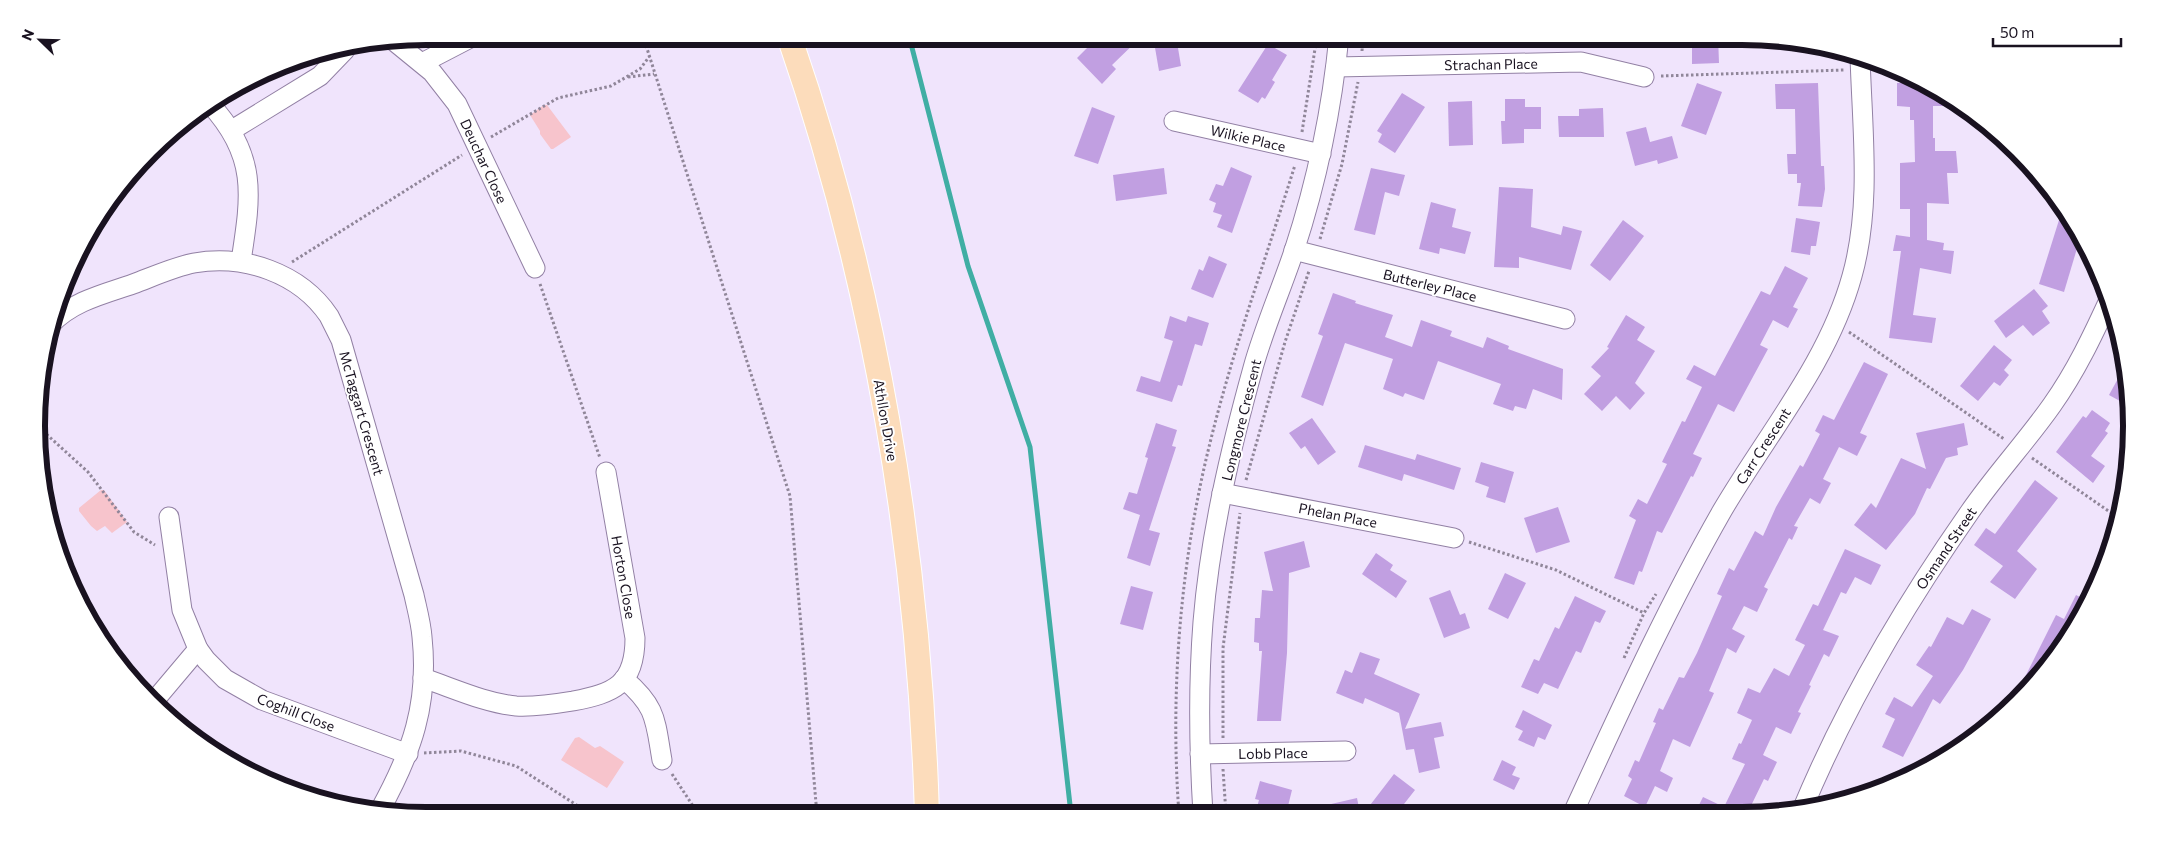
<svg xmlns="http://www.w3.org/2000/svg" width="2168" height="852" viewBox="0 0 2168 852" font-family="Commissioner,sans-serif">
<style>
.green{fill:#f7c4cc}
.lines{fill:none;stroke-linecap:round;stroke-linejoin:round}
.stream{stroke:#40aea4;stroke-width:5}
.building{fill:#c19fe1}
.minor-casing{stroke:#9280a4;stroke-width:21}
.major-casing{stroke:#fff;stroke-width:26}
.path{stroke:#908699;stroke-width:3;stroke-dasharray:2.5 2.5;stroke-linecap:butt}
.minor{stroke:#fff;stroke-width:19}
.major{stroke:#fcdcbb;stroke-width:24}
.labels{text-anchor:middle;dominant-baseline:central;stroke-width:4;stroke-linejoin:round;paint-order:stroke}
.street-label{font-size:14px;fill:#191220;stroke:#fff}
.rim{fill:none;stroke:#191220;stroke-width:6}
</style>
<rect width="100%" height="100%" fill="#f0e4fc"/>
<g class="green">
<polygon points="544,105 547,105 571,137 553,149 551,149 540,134 540,131 530,115"/>
<polygon points="101,490 104,490 127,522 112,533 105,526 97,531 91,526 79,511 79,508"/>
<polygon points="579,737 595,748 600,746 624,762 607,788 561,760 575,738"/>
</g>
<g class="lines">
<polyline class="stream" points="909,36 968,266 1030,447 1071,814"/>
</g>
<g class="building">
<polygon points="1108,36 1142,36 1112,65 1116,69 1102,84 1077,58 1092,43 1096,48"/>
<polygon points="1153,36 1176,36 1181,66 1159,71"/>
<polygon points="1694,36 1718,36 1719,63 1692,64 1692,45 1695,45"/>
<polygon points="1268,44 1287,55 1272,80 1275,82 1265,99 1262,97 1258,103 1238,91"/>
<polygon points="1923,82 1961,106 1933,106 1933,138 1935,138 1935,151 1956,151 1958,173 1947,173 1949,204 1927,203 1927,240 1944,243 1943,250 1954,251 1951,274 1920,268 1913,315 1936,318 1932,343 1889,338 1901,251 1893,251 1896,235 1910,237 1910,209 1900,209 1900,163 1915,162 1914,120 1910,120 1910,107 1897,106 1897,83"/>
<polygon points="1697,83 1722,92 1706,135 1681,126"/>
<polygon points="1818,83 1821,166 1824,166 1825,189 1822,207 1798,206 1801,183 1797,183 1797,174 1788,174 1787,154 1796,154 1795,109 1776,109 1775,84"/>
<polygon points="1402,93 1425,107 1395,153 1378,142 1382,134 1377,131"/>
<polygon points="1505,99 1525,99 1525,107 1541,107 1541,129 1524,129 1524,143 1502,144 1501,121 1505,121"/>
<polygon points="1472,101 1473,145 1449,146 1448,102"/>
<polygon points="1092,107 1115,116 1098,164 1074,156"/>
<polygon points="1603,108 1604,137 1559,137 1558,116 1579,116 1579,109"/>
<polygon points="1646,127 1650,142 1672,136 1678,158 1658,164 1657,160 1635,166 1626,132"/>
<polygon points="1231,167 1252,176 1232,233 1217,227 1222,215 1213,212 1216,203 1209,200 1216,184 1223,186"/>
<polygon points="1164,168 1167,194 1116,201 1113,175"/>
<polygon points="1371,168 1405,175 1399,196 1385,192 1375,235 1354,230"/>
<polygon points="1499,187 1533,189 1531,227 1561,235 1563,226 1582,231 1571,270 1519,257 1519,268 1494,267"/>
<polygon points="1431,202 1456,209 1452,227 1471,232 1465,254 1440,248 1439,254 1419,249"/>
<polygon points="1796,218 1820,222 1816,246 1811,246 1810,255 1791,252"/>
<polygon points="1623,220 1644,236 1610,281 1590,265"/>
<polygon points="2059,220 2074,223 2081,235 2064,292 2039,284"/>
<polygon points="1209,256 1227,264 1213,298 1191,289 1199,269 1203,271"/>
<polygon points="1785,266 1808,278 1793,307 1798,309 1788,328 1773,320 1760,345 1768,349 1734,412 1718,404 1693,454 1702,458 1693,477 1691,476 1662,533 1657,531 1642,572 1639,571 1634,585 1614,578 1636,520 1629,516 1638,499 1647,504 1667,464 1662,462 1682,421 1685,422 1702,387 1686,379 1694,365 1715,376 1761,291 1770,295"/>
<polygon points="2034,289 2048,306 2042,311 2050,323 2033,336 2023,325 2006,338 1994,321"/>
<polygon points="1333,293 1356,301 1355,303 1393,315 1385,337 1412,347 1421,320 1452,331 1450,336 1483,348 1487,337 1509,346 1508,349 1563,369 1562,400 1533,389 1526,409 1515,406 1513,411 1493,404 1501,384 1438,361 1424,400 1405,393 1403,397 1383,389 1393,359 1345,343 1323,406 1301,397 1323,336 1318,334"/>
<polygon points="1626,315 1645,327 1637,340 1655,351 1635,383 1645,393 1630,410 1616,396 1602,411 1584,394 1601,376 1591,367 1609,348 1607,347"/>
<polygon points="1170,316 1186,322 1188,316 1209,323 1202,346 1195,344 1182,386 1178,385 1172,402 1136,391 1141,376 1160,382 1173,341 1164,338"/>
<polygon points="1994,345 2012,360 2004,370 2009,375 2000,386 1994,382 1978,401 1960,386"/>
<polygon points="1864,362 1888,374 1860,433 1867,436 1857,456 1839,447 1823,479 1831,483 1820,504 1810,498 1794,526 1798,527 1792,540 1789,538 1764,587 1768,589 1757,612 1744,606 1732,629 1745,636 1736,653 1727,648 1709,691 1714,693 1690,747 1673,739 1660,771 1673,778 1667,792 1655,786 1645,807 1624,796 1632,779 1628,776 1635,760 1639,762 1656,723 1653,722 1659,708 1663,710 1679,677 1684,678 1697,653 1722,596 1717,594 1729,568 1734,571 1755,531 1763,536 1776,507 1800,465 1803,467 1820,434 1815,431 1823,415 1834,420"/>
<polygon points="2126,364 2128,375 2129,406 2109,395"/>
<polygon points="2092,410 2110,423 2105,431 2108,433 2091,456 2105,466 2093,483 2056,452 2083,416 2086,418"/>
<polygon points="1312,418 1336,452 1318,465 1305,446 1301,449 1289,433"/>
<polygon points="1156,423 1177,430 1172,446 1176,447 1149,530 1160,533 1150,566 1127,558 1140,515 1123,509 1129,492 1137,494 1148,458 1145,457"/>
<polygon points="1964,423 1968,445 1957,448 1958,455 1946,458 1930,489 1927,488 1915,514 1886,550 1854,525 1871,503 1876,508 1901,458 1926,469 1916,433"/>
<polygon points="1365,445 1415,460 1417,454 1461,468 1454,490 1404,474 1402,481 1358,467"/>
<polygon points="1481,462 1514,472 1505,503 1486,497 1489,487 1475,482"/>
<polygon points="2035,480 2058,498 2017,551 2037,569 2015,599 1990,582 2003,566 1974,545 1986,528 1995,534"/>
<polygon points="1558,507 1570,542 1536,553 1524,518"/>
<polygon points="1304,541 1310,567 1289,573 1287,653 1281,721 1257,721 1262,651 1259,651 1259,643 1254,642 1255,618 1260,618 1262,590 1273,591 1264,552"/>
<polygon points="1845,549 1881,565 1871,585 1855,577 1846,594 1841,592 1823,630 1839,636 1829,657 1824,654 1809,685 1811,686 1798,712 1801,713 1791,734 1776,727 1763,755 1777,762 1768,781 1764,779 1748,812 1695,813 1703,797 1724,807 1745,764 1732,759 1739,743 1741,744 1752,720 1737,713 1748,688 1760,693 1774,668 1789,676 1805,645 1795,640 1813,604 1818,606"/>
<polygon points="1376,553 1393,565 1390,570 1407,581 1396,598 1362,574"/>
<polygon points="1505,573 1526,583 1508,619 1488,609"/>
<polygon points="1131,586 1153,592 1143,630 1120,624"/>
<polygon points="1450,590 1460,615 1465,613 1470,628 1444,638 1429,598"/>
<polygon points="2076,595 2088,601 2079,621 2029,682 2024,679 2056,615 2064,619"/>
<polygon points="1575,596 1606,611 1600,623 1595,621 1581,653 1576,651 1558,689 1544,683 1538,694 1521,687 1534,659 1539,661 1555,627 1559,629"/>
<polygon points="1972,609 1991,619 1963,670 1940,704 1933,699 1903,757 1882,747 1895,719 1885,714 1894,697 1912,707 1933,676 1916,665 1929,646 1931,647 1947,617 1963,625"/>
<polygon points="1360,652 1380,659 1374,674 1420,694 1405,729 1441,722 1444,736 1434,738 1440,768 1419,773 1414,749 1406,750 1399,713 1365,698 1363,704 1336,693 1345,670 1352,673"/>
<polygon points="1523,710 1552,725 1545,740 1538,737 1534,747 1518,740 1523,731 1515,727"/>
<polygon points="1502,760 1516,767 1512,775 1520,778 1514,790 1493,780"/>
<polygon points="1394,774 1415,790 1404,804 1417,813 1364,813"/>
<polygon points="1260,781 1292,790 1286,814 1255,814 1259,800 1255,799"/>
<polygon points="1357,798 1360,813 1315,814 1314,808"/>
</g>
<g class="lines">
<defs>
<g id="minor">
<polyline points="394,41 432,72 457,104 535,268"/>
<polyline points="422,63 474,36"/>
<polyline points="1336,67 1581,62 1644,77"/>
<path d="M 210,104 C 258,156 251,196 241,261"/>
<polyline points="1174,121 1321,154"/>
<polyline points="232,130 320,76 345,50"/>
<polyline points="1294,250 1565,319"/>
<path d="M 51,324 C 73,301 104,294 133,284 C 152,277 174,267 194,263 C 244,254 300,273 329,316 C 333,324 337,332 341,340 L 414,595 C 417,609 421,623 422,637 C 429,704 412,752 380,810"/>
<polyline points="1222,493 1454,538"/>
<polyline points="169,517 182,610 198,649 206,660 225,679 262,700 408,754"/>
<path d="M 423,678 C 453,688 485,703 516,706 C 535,707 555,704 573,701 C 614,693 635,685 635,638 L 606,472"/>
<path d="M 624,679 C 657,707 655,720 662,760"/>
<polyline points="155,700 198,649"/>
<polyline points="1200,754 1346,751"/>
<path d="M 1802,810 C 1846,704 1904,606 1969,513 C 1995,475 2026,442 2052,405 C 2076,371 2093,335 2110,298"/>
<path d="M 1573,813 C 1620,711 1666,609 1722,511 C 1767,434 1828,363 1852,276 C 1872,205 1862,128 1860,56"/>
<path d="M 1203,814 C 1199,750 1198,686 1203,622 C 1210,536 1230,451 1253,368 C 1264,328 1281,290 1294,251 C 1317,181 1332,109 1339,36"/>
</g>
<path id="major" d="M 789,36 C 875,285 919,551 927,815"/>
</defs>
<use href="#minor" class="minor-casing"/>
<use href="#major" class="major-casing"/>
<g class="path">
<polyline points="643,36 790,496 817,815"/>
<polyline points="1362,51 1363,36"/>
<polyline points="1661,76 1844,70"/>
<polyline points="628,77 654,74"/>
<polyline points="1302,132 1317,36"/>
<polyline points="491,137 558,98 611,86 640,69 649,57"/>
<polyline points="1320,239 1342,164 1358,82"/>
<polyline points="292,262 462,155"/>
<polyline points="540,284 600,458"/>
<polyline points="1849,332 2004,439"/>
<polyline points="41,426 44,432 88,472 134,532 155,545"/>
<polyline points="2032,458 2120,519"/>
<polyline points="1246,480 1285,342 1309,271"/>
<polyline points="1469,542 1556,570 1644,613"/>
<polyline points="1624,658 1644,613 1656,594"/>
<polyline points="1223,738 1223,648 1240,513"/>
<polyline points="424,753 461,751 516,766 592,815"/>
<polyline points="1223,769 1226,814"/>
<polyline points="672,774 699,815"/>
<path d="M 1179,814 C 1170,693 1180,565 1209,447 C 1232,352 1266,258 1295,165"/>
</g>
<use href="#minor" class="minor"/>
<use href="#major" class="major"/>
</g>
<g class="labels">
<g class="street-label">
<text transform="translate(1491 64) rotate(-1)">Strachan Place</text>
<text transform="translate(1248 138) rotate(13)">Wilkie Place</text>
<text transform="translate(484 161) rotate(65)">Deuchar Close</text>
<text transform="translate(1430 285) rotate(14)">Butterley Place</text>
<text transform="translate(362 413) rotate(74)">McTaggart Crescent</text>
<text transform="translate(886 420) rotate(80)">Athllon Drive</text>
<text transform="translate(1241 420) rotate(-76)">Longmore Crescent</text>
<text transform="translate(1763 446) rotate(-57)">Carr Crescent</text>
<text transform="translate(1338 515) rotate(11)">Phelan Place</text>
<text transform="translate(1946 548) rotate(-56)">Osmand Street</text>
<text transform="translate(624 577) rotate(80)">Horton Close</text>
<text transform="translate(296 712) rotate(21)">Coghill Close</text>
<text transform="translate(1273 753) rotate(-1)">Lobb Place</text>
</g>
</g>
<path d="M0 0H2168V852H0ZM426 45H1742A381 381 0 0 1 2123 426V426A381 381 0 0 1 1742 807H426A381 381 0 0 1 45 426V426A381 381 0 0 1 426 45Z" fill="#fff" fill-rule="evenodd"/>
<path class="rim" d="M426 45H1742A381 381 0 0 1 2123 426V426A381 381 0 0 1 1742 807H426A381 381 0 0 1 45 426V426A381 381 0 0 1 426 45Z"/>
<g transform="translate(40 40) rotate(293)" stroke="#ffffff" stroke-width="4" paint-order="stroke">
<path d="M0-4L9 19L0 12L-9 19Z" fill="#191220"/>
<text y="-8" font-size="14" font-weight="bold" text-anchor="middle" fill="#191220">N</text>
</g>
<path d="M1993 38v8h128v-8" fill="none" stroke="#191220" stroke-width="2.5"/>
<text x="2000" y="38" font-size="15" fill="#191220" stroke="#ffffff" stroke-width="4" paint-order="stroke">50 m</text>
</svg>
